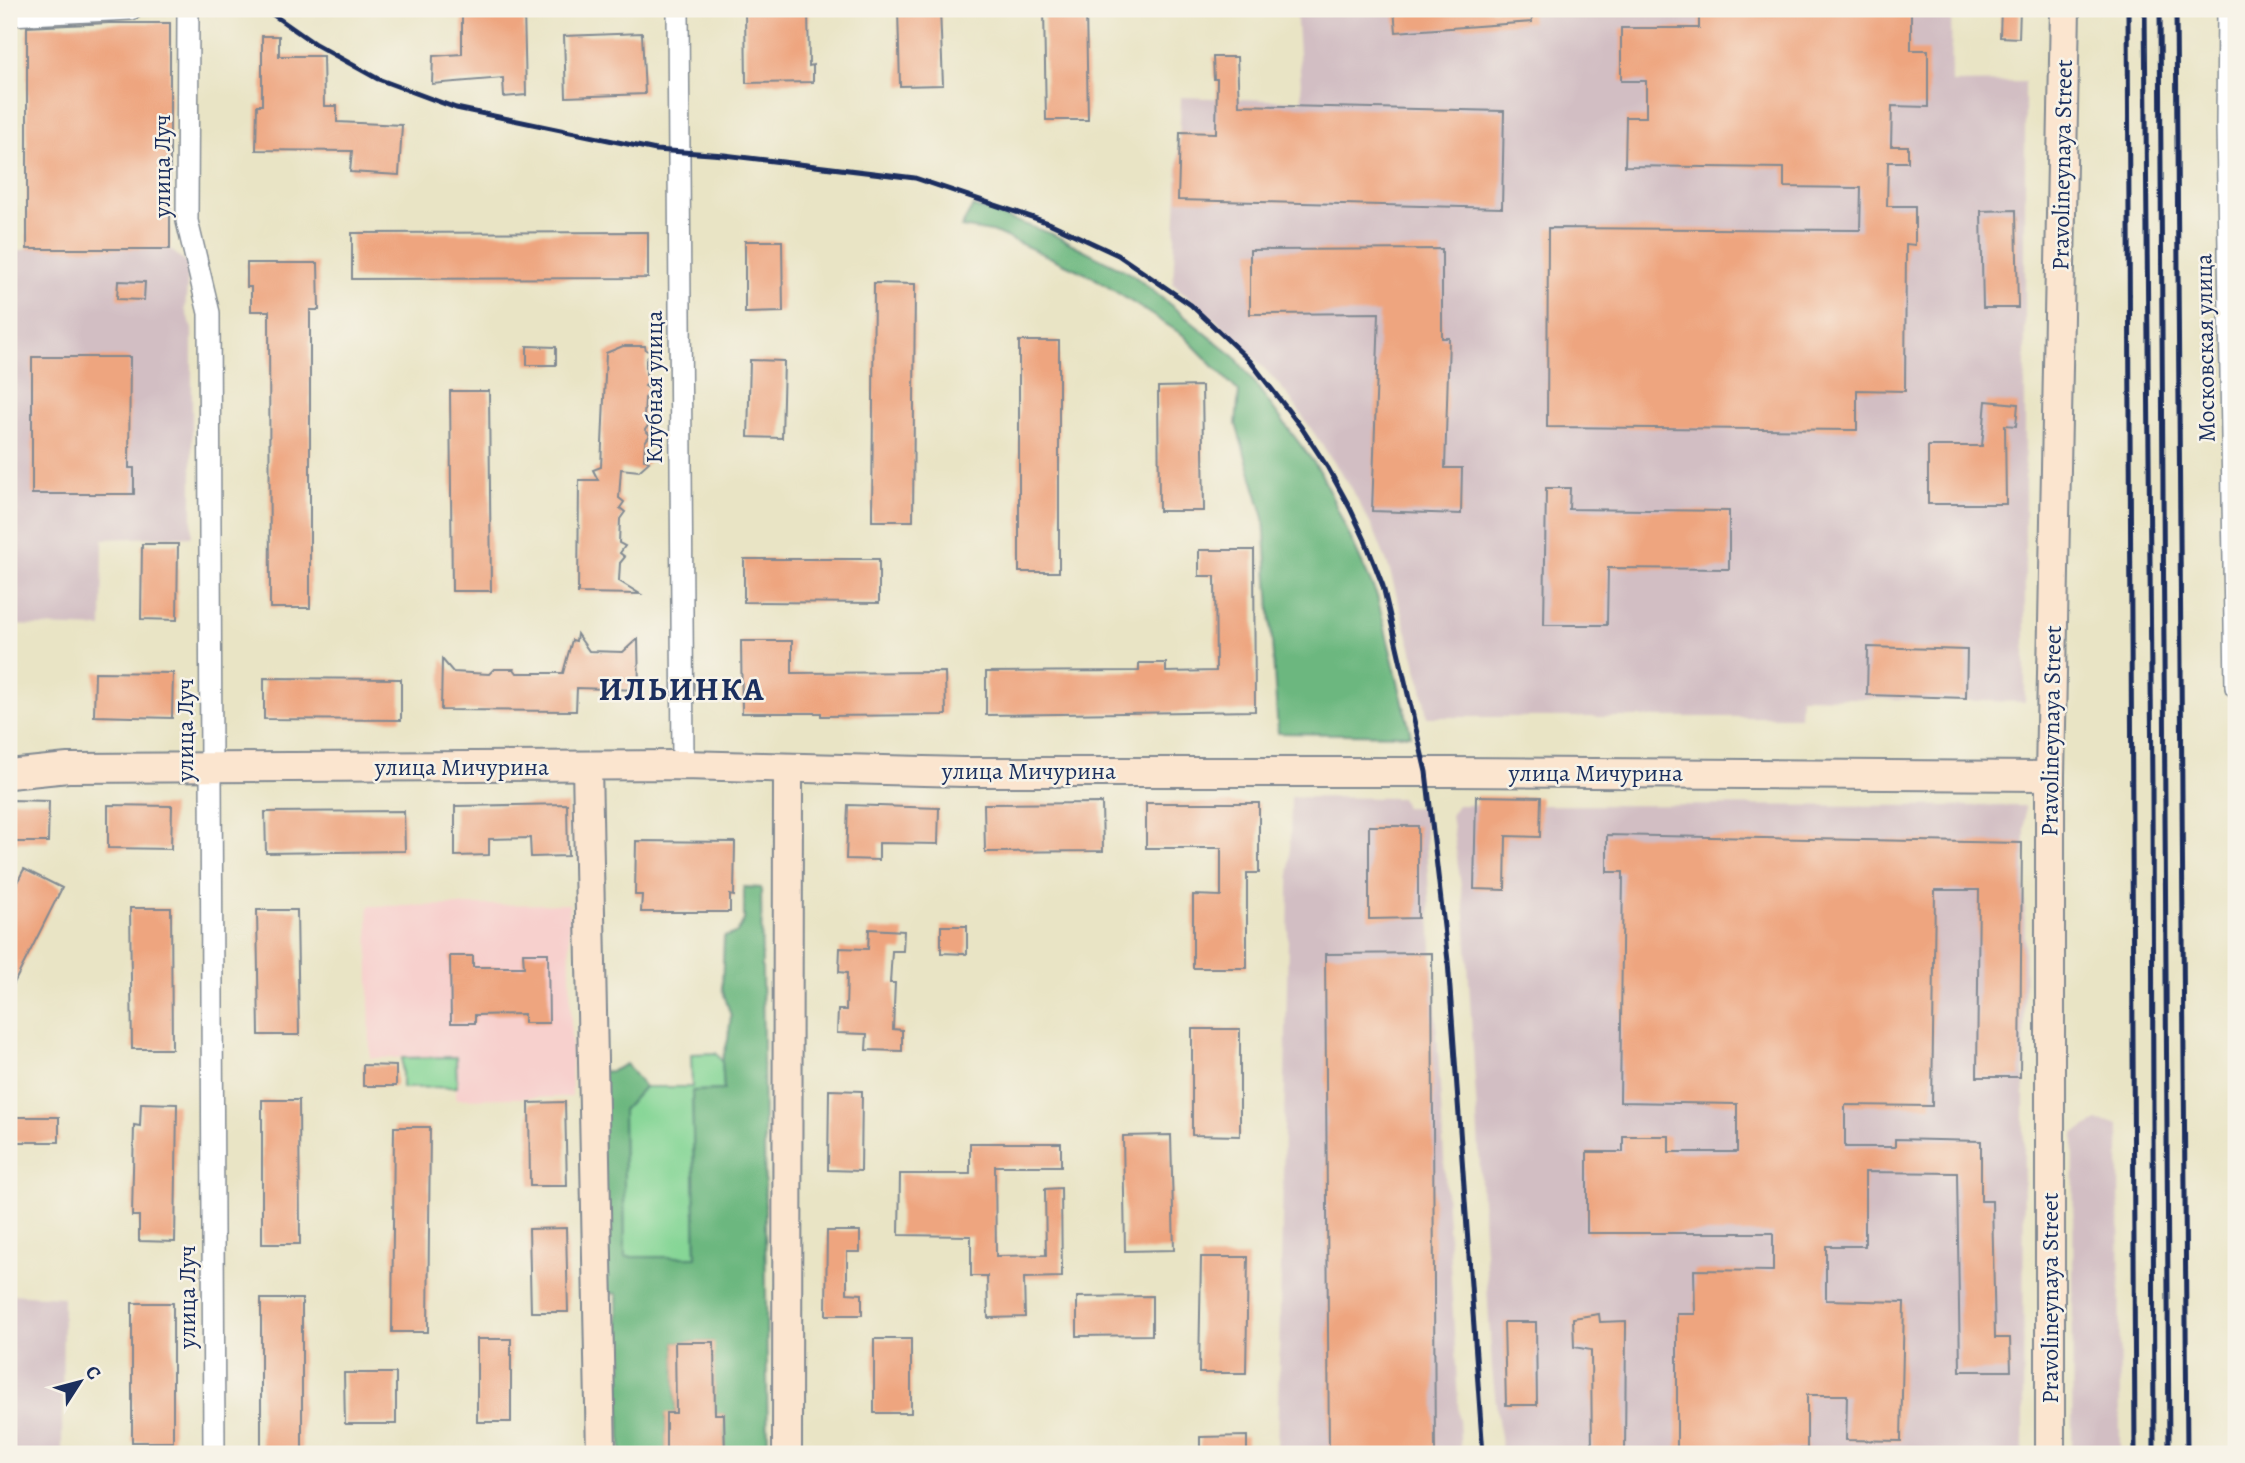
<svg xmlns="http://www.w3.org/2000/svg" width="2245" height="1463" viewBox="0 0 2245 1463" font-family="Alegreya,serif">
<style>
.built{fill:#f7d0cd}
.industrial{fill:#d2bec3}
.green{fill:#86d696;stroke:#50827a;stroke-width:2}
.forest{fill:#6cb77f;stroke:#44736e;stroke-width:2}
.building{fill:#eea57f}
.lines{fill:none;stroke-linecap:round;stroke-linejoin:round}
.street-casing{stroke:#828a92;stroke-width:24}
.secondary-casing{stroke:#828a92;stroke-width:32}
.street{stroke:#fff;stroke-width:21}
.secondary{stroke:#fbe5cf;stroke-width:28}
.rail{stroke:#1b2f5e;stroke-width:5}
.labels{text-anchor:middle;dominant-baseline:central;stroke-width:5;stroke-linejoin:round;paint-order:stroke}
.street-label{font-size:24px;fill:#1b2f5e;stroke:#f7f3e8}
.district-label{font-size:32px;font-weight:bold;letter-spacing:2px;fill:#1b2f5e;stroke:#f7f3e8}
</style>
<rect width="100%" height="100%" fill="#f7f3e8"/>
<filter id="ink" filterUnits="userSpaceOnUse"><feTurbulence type="fractalNoise" baseFrequency=".0143" numOctaves="2"/><feDisplacementMap in="SourceGraphic" scale="14" xChannelSelector="R" yChannelSelector="G"/><feConvolveMatrix kernelMatrix="1 2 1 2 8 2 1 2 1" color-interpolation-filters="sRGB"/></filter>
<filter id="wash" filterUnits="userSpaceOnUse"><feTurbulence type="fractalNoise" baseFrequency=".00686" numOctaves="4" result="noise"/><feDisplacementMap in="SourceGraphic" scale="28" xChannelSelector="R" yChannelSelector="G"/><feGaussianBlur stdDeviation="1.57" result="paint"/><feColorMatrix in="noise" values="0 0 0 0 0 0 0 0 0 0 0 0 0 0 0 0 0 1.4 0 .05"/><feComposite in="paint" operator="in"/></filter>
<g filter="url(#wash)">
<rect width="100%" height="100%" fill="#e9e4c5"/>
<polygon class="built" points="569,904 572,1097 456,1099 456,1057 370,1058 368,906"/>
<g class="industrial">
<polygon points="1296,9 1951,9 1952,83 2025,82 2025,702 1801,697 1800,717 1427,717 1421,683 1389,568 1376,535 1352,489 1290,398 1273,378 1232,334 1173,284 1181,97 1302,101"/>
<polygon points="27,249 170,249 189,265 185,309 192,329 192,536 103,539 102,628 9,625 9,253"/>
<polygon points="1291,797 1401,798 1405,807 1424,807 1461,1454 1277,1454"/>
<polygon points="1458,805 2025,806 2023,1454 1502,1454 1492,1369 1465,915 1451,815"/>
<polygon points="2098,1121 2119,1124 2120,1454 2072,1454 2074,1133"/>
<polygon points="9,1294 63,1297 62,1454 9,1454"/>
</g>
<g class="green">
<polygon points="716,1053 722,1061 724,1090 692,1091 696,1257 625,1258 623,1110 644,1087 692,1087 691,1054"/>
<polygon points="456,1057 457,1087 402,1088 402,1058"/>
</g>
<g class="forest">
<polygon points="973,206 1052,234 1132,274 1235,357 1320,471 1377,596 1411,735 1278,733 1264,518 1236,424 1239,392 1183,335 1091,276 997,233 961,227"/>
<polygon points="744,887 761,888 768,1454 725,1454 724,1414 715,1414 713,1342 675,1342 676,1413 666,1414 666,1454 621,1454 617,1294 597,1292 593,1072 612,1071 626,1064 644,1087 623,1110 625,1257 696,1257 692,1091 724,1090 722,1061 728,1040 731,1016 722,988 724,937 737,933 744,920"/>
</g>
<g id="blocks">
<g class="building">
<polygon points="462,9 524,9 526,95 504,97 503,78 432,84 433,56 462,54"/>
<polygon points="745,9 808,9 809,66 813,65 813,82 746,83"/>
<polygon points="898,9 940,9 943,85 900,86"/>
<polygon points="1044,9 1086,9 1088,120 1046,120"/>
<polygon points="1394,9 1531,9 1532,22 1396,32"/>
<polygon points="1733,9 1911,9 1911,50 1928,50 1928,107 1892,106 1891,146 1908,146 1908,162 1888,162 1887,206 1915,206 1915,245 1906,244 1905,391 1857,390 1857,430 1547,427 1548,228 1860,230 1861,188 1784,187 1784,168 1625,166 1626,117 1646,117 1646,81 1621,81 1621,28 1699,28 1699,14 1733,14"/>
<polygon points="2001,9 2020,9 2019,38 2000,37"/>
<polygon points="109,23 170,23 170,249 27,249 27,27"/>
<polygon points="642,33 645,94 566,97 564,36"/>
<polygon points="262,36 279,36 279,56 323,56 324,106 337,106 337,122 402,125 399,175 350,172 352,151 256,150 257,105 262,105"/>
<polygon points="1213,57 1237,57 1239,105 1504,111 1502,208 1178,200 1180,132 1216,133 1217,79 1214,79"/>
<polygon points="2016,210 2018,308 1983,308 1981,211"/>
<polygon points="648,232 648,278 352,279 352,233"/>
<polygon points="745,241 782,241 783,312 745,313"/>
<polygon points="1442,249 1442,338 1449,338 1445,468 1462,468 1461,514 1372,511 1379,313 1250,314 1250,250"/>
<polygon points="247,263 318,263 319,310 310,310 310,608 270,608 269,311 251,311 251,287 247,287"/>
<polygon points="118,281 145,282 144,300 117,299"/>
<polygon points="874,283 915,284 913,521 872,521"/>
<rect x="1019" y="341" width="40" height="231"/>
<polygon points="527,346 556,347 556,365 527,365"/>
<polygon points="623,346 645,346 646,350 651,352 646,360 646,375 650,380 645,386 651,390 645,398 644,418 650,423 645,430 650,435 645,442 644,459 649,462 639,471 621,469 619,498 624,502 620,508 625,512 620,519 619,543 625,546 620,553 625,557 620,563 619,581 640,594 578,593 579,480 598,480 593,470 601,467 606,353"/>
<polygon points="32,357 130,357 129,468 134,468 134,494 32,494"/>
<polygon points="750,360 784,361 782,438 748,437"/>
<polygon points="1202,386 1204,511 1159,511 1158,387"/>
<polygon points="450,391 489,391 491,591 452,591"/>
<polygon points="1986,401 2018,404 2016,426 2005,425 2006,504 1928,504 1928,446 1982,446"/>
<polygon points="1546,488 1570,488 1569,509 1729,511 1729,569 1608,568 1607,625 1544,625"/>
<polygon points="142,544 178,544 177,620 141,619"/>
<polygon points="1199,550 1254,550 1255,711 986,715 986,672 1139,671 1139,663 1166,663 1166,672 1216,671 1215,576 1199,576"/>
<polygon points="744,559 879,559 879,603 744,602"/>
<polygon points="577,634 589,651 623,652 638,638 639,690 577,688 576,711 441,710 442,659 453,672 489,674 494,669 514,669 517,673 563,673 572,640 576,641"/>
<polygon points="741,641 792,641 792,673 945,672 946,715 821,716 821,713 742,713"/>
<polygon points="1868,647 1967,650 1966,698 1867,695"/>
<polygon points="95,672 173,673 172,718 94,716"/>
<polygon points="264,678 401,679 401,720 264,719"/>
<polygon points="1476,796 1541,797 1540,837 1506,836 1505,890 1474,889"/>
<polygon points="11,800 49,801 48,842 10,842"/>
<polygon points="1102,803 1103,851 985,852 984,804"/>
<polygon points="1146,803 1259,803 1259,873 1247,873 1247,968 1193,968 1193,895 1221,896 1221,848 1146,848"/>
<polygon points="567,804 568,856 531,857 530,838 489,839 489,855 455,856 455,806"/>
<polygon points="108,805 172,806 171,849 108,848"/>
<polygon points="848,805 939,808 938,844 879,843 879,860 846,859"/>
<polygon points="404,811 405,851 266,853 265,812"/>
<polygon points="1369,826 1418,826 1418,918 1369,919"/>
<polygon points="1607,835 2022,843 2020,1077 1977,1077 1979,890 1935,890 1932,1106 1845,1105 1845,1147 1895,1147 1895,1139 1981,1141 1981,1201 1992,1201 1995,1338 2010,1338 2011,1371 1960,1371 1957,1173 1865,1172 1865,1246 1826,1246 1826,1300 1904,1302 1901,1441 1846,1440 1847,1395 1807,1395 1807,1449 1677,1449 1677,1314 1695,1314 1694,1270 1773,1271 1773,1233 1587,1233 1587,1152 1623,1152 1623,1136 1669,1136 1669,1152 1737,1152 1737,1104 1620,1102 1623,872 1607,872"/>
<polygon points="636,841 735,842 734,896 730,895 730,912 641,912 642,895 635,895"/>
<polygon points="24,869 62,888 9,993 9,898"/>
<polygon points="130,908 171,908 172,1049 132,1049"/>
<polygon points="257,910 297,910 299,1035 259,1035"/>
<polygon points="941,926 967,926 967,954 941,953"/>
<polygon points="869,929 904,931 903,951 892,951 890,983 895,983 893,1029 902,1030 902,1051 866,1050 867,1034 837,1033 838,1010 846,1010 847,973 839,972 840,948 868,949"/>
<polygon points="523,953 548,953 549,1023 524,1023 524,1014 475,1015 475,1023 451,1023 450,956 473,956 473,967 524,967"/>
<polygon points="1432,953 1435,1454 1329,1454 1325,954"/>
<polygon points="1192,1029 1240,1029 1240,1136 1192,1135"/>
<polygon points="363,1065 396,1066 396,1086 363,1086"/>
<polygon points="829,1090 862,1091 861,1171 828,1170"/>
<polygon points="262,1100 299,1100 300,1244 262,1244"/>
<polygon points="565,1102 567,1186 530,1186 529,1103"/>
<polygon points="141,1103 177,1104 175,1242 139,1241 139,1216 132,1216 134,1125 140,1126"/>
<rect x="9" y="1117" width="50" height="25"/>
<polygon points="394,1127 430,1127 428,1332 392,1332"/>
<polygon points="1171,1135 1174,1250 1125,1251 1123,1136"/>
<polygon points="970,1143 1061,1143 1061,1166 995,1166 996,1256 1046,1255 1045,1189 1061,1188 1062,1277 1024,1278 1025,1317 988,1318 987,1276 971,1276 971,1236 899,1235 900,1174 970,1174"/>
<polygon points="566,1228 568,1312 531,1312 529,1229"/>
<polygon points="827,1231 860,1231 860,1252 847,1252 847,1293 862,1294 862,1315 826,1315"/>
<polygon points="1201,1257 1248,1257 1246,1373 1199,1373"/>
<polygon points="1152,1296 1152,1335 1077,1336 1077,1297"/>
<rect x="261" y="1299" width="41" height="155"/>
<rect x="132" y="1303" width="41" height="139"/>
<polygon points="1599,1314 1600,1322 1626,1321 1625,1454 1592,1454 1591,1350 1574,1347 1573,1318"/>
<polygon points="1504,1322 1536,1322 1537,1405 1506,1405"/>
<rect x="477" y="1339" width="34" height="83"/>
<rect x="874" y="1339" width="37" height="74"/>
<polygon points="675,1342 714,1342 715,1414 724,1414 725,1454 666,1454 666,1413 676,1413"/>
<polygon points="344,1373 396,1373 396,1424 345,1424"/>
<polygon points="1247,1436 1247,1454 1200,1454 1200,1437"/>
</g>
</g>
</g>
<g filter="url(#ink)">
<use href="#blocks" fill-opacity="0" stroke="#828a92" stroke-width="2"/>
<g class="lines">
<defs>
<g id="street">
<polyline points="188,9 187,221 209,313 214,1454"/>
<polyline points="678,9 683,765"/>
<polyline points="2228,9 2227,124 2236,687"/>
<polyline points="9,15 131,9"/>
</g>
<g id="secondary">
<polyline points="587,766 601,1454"/>
<polyline points="9,774 68,768 683,765 964,772 1448,772 2050,776"/>
<polyline points="787,1454 788,768"/>
<polyline points="2050,1454 2050,776 2065,9"/>
</g>
</defs>
<use href="#street" class="street-casing"/>
<use href="#secondary" class="secondary-casing"/>
<use href="#street" class="street"/>
<use href="#secondary" class="secondary"/>
<g class="rail">
<polyline points="265,9 315,44 378,79 456,108 656,150 724,155 915,178 1049,223 1118,255 1191,305 1250,361 1301,427 1328,468 1350,508 1365,540 1383,586 1426,772 1448,961 1483,1454"/>
<polyline points="2128,9 2135,1454"/>
<polyline points="2145,9 2152,788 2154,1454"/>
<polyline points="2160,9 2169,1454"/>
<polyline points="2176,9 2187,1454"/>
</g>
</g>
</g>
<g class="labels">
<g class="street-label">
<text transform="translate(2062 165) rotate(-89)">Pravolineynaya Street</text>
<text transform="translate(162 166) rotate(-90)">улица Луч</text>
<text transform="translate(2205 348) rotate(-91)">Московская улица</text>
<text transform="translate(654 387) rotate(-90)">Клубная улица</text>
<text transform="translate(185 730) rotate(-90)">улица Луч</text>
<text transform="translate(2051 731) rotate(-89)">Pravolineynaya Street</text>
<text x="462" y="767">улица Мичурина</text>
<text x="1029" y="771">улица Мичурина</text>
<text x="1596" y="773">улица Мичурина</text>
<text transform="translate(187 1297) rotate(-90)">улица Луч</text>
<text transform="translate(2050 1298) rotate(-90)">Pravolineynaya Street</text>
</g>
<g class="district-label">
<text x="682" y="689">ИЛЬИНКА</text>
</g>
</g>
<rect width="2245" height="1463" fill="none" stroke="#f7f3e8" stroke-width="35"/>
<g transform="translate(80 1382) rotate(54)" stroke="#f7f3e8" stroke-width="5" paint-order="stroke">
<path d="M0-5L12 26L0 18L-12 26Z" fill="#1b2f5e"/>
<text y="-10" font-size="19" font-weight="bold" text-anchor="middle" fill="#1b2f5e">С</text>
</g>
</svg>
